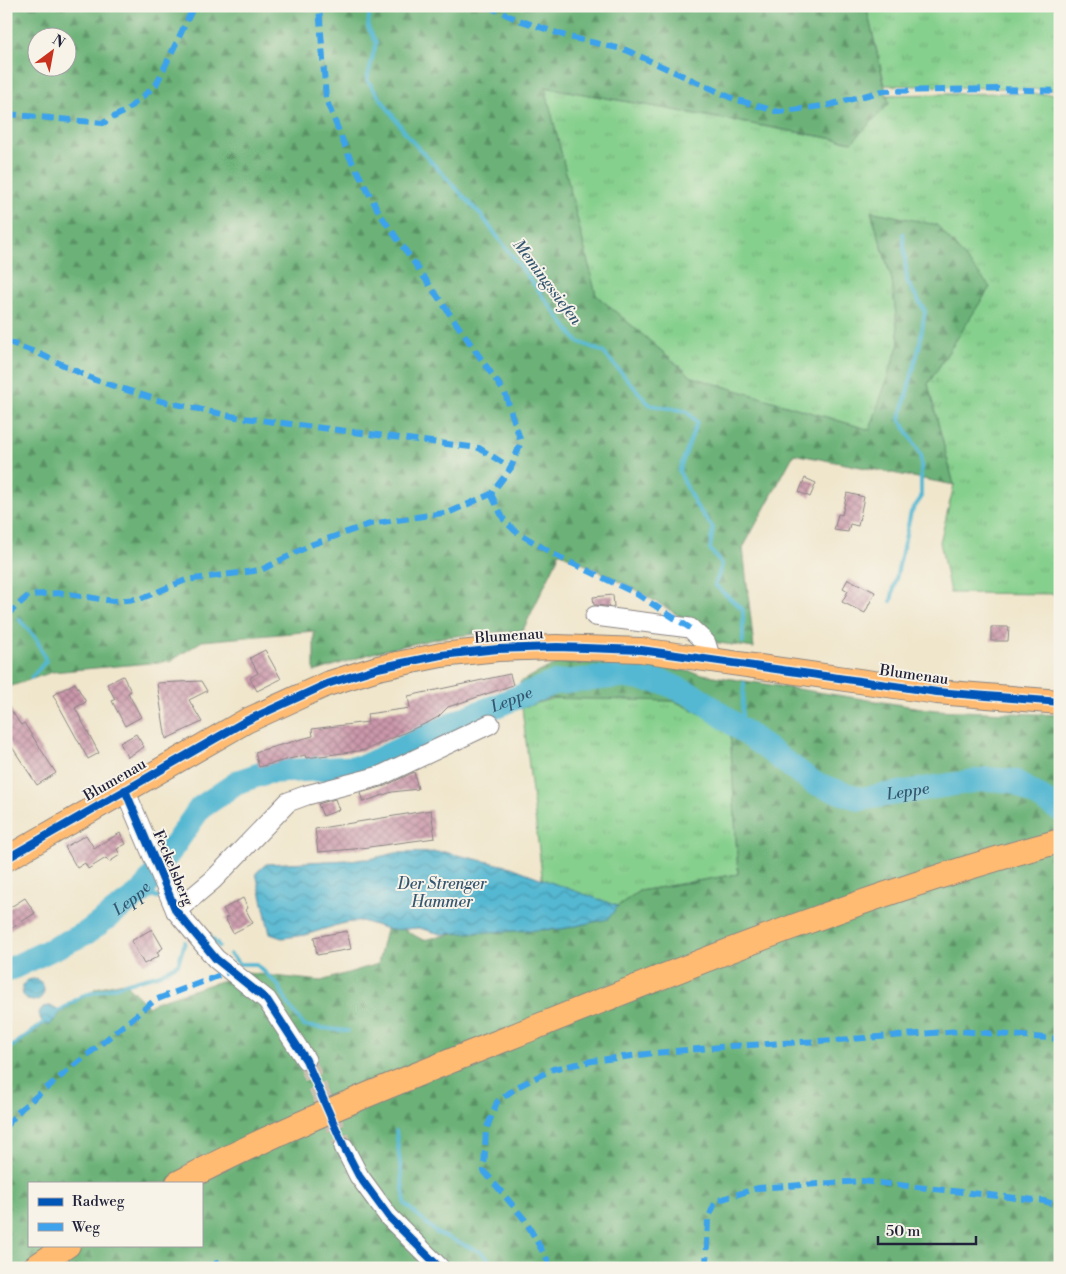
<svg xmlns="http://www.w3.org/2000/svg" width="1066" height="1274" viewBox="0 0 1066 1274" font-family="'Libre Bodoni',serif">
<style>
.grass{fill:url(#grass-tufts);stroke:#547964}
.forest{fill:url(#forest-firs);stroke:#476a5a;fill-rule:evenodd}
.water{fill:url(#water-waves);stroke:#3b6d86}
.lines{fill:none;stroke-linecap:round;stroke-linejoin:round}
.stream{stroke:#54b8d2;stroke-width:4}
.river{stroke:#54b8d2;stroke-width:24}
.building{fill:url(#building-cross-hatch)}
.minor-tunnel{stroke:#c7bfaf;stroke-width:19;stroke-dasharray:19 9;stroke-linecap:butt}
.minor-casing{stroke:#898484;stroke-width:21}
.major-casing{stroke:#898484;stroke-width:26}
.minor{stroke:#fff;stroke-width:19}
.major{stroke:#ffbb71;stroke-width:24}
.quiet{stroke:#3ea2ec;stroke-width:6;stroke-dasharray:12 6;stroke-linecap:butt}
.cycleway-casing{stroke:#f7f3e8;stroke-width:11}
.cycleway{stroke:#0057b8;stroke-width:8}
.labels{text-anchor:middle;dominant-baseline:central;stroke-width:4;stroke-linejoin:round;paint-order:stroke}
.street-label{font-size:15px;fill:#22223b;stroke:#f7f3e8}
.water-label{font-size:16px;font-style:italic;fill:#345670;stroke:#f7f3e8}
</style>
<defs>
<pattern id="grass-tufts" width="24" height="20" patternUnits="userSpaceOnUse" patternTransform="scale(1.25)"><rect width="24" height="20" fill="#86d08d"/><path d="M3 7l-1-3M5 7V3M7 7l1-3M15 17l-1-3M17 17v-4M19 17l1-3" fill="none" stroke="#73b27b"/></pattern>
<pattern id="forest-firs" width="22" height="20" patternUnits="userSpaceOnUse" patternTransform="scale(1.25)"><rect width="22" height="20" fill="#6cb278"/><path d="M5 1l3.5 6h-7zM16 11l3.5 6h-7z" fill="#589064"/></pattern>
<pattern id="water-waves" width="16" height="10" patternUnits="userSpaceOnUse" patternTransform="scale(1.25)"><rect width="16" height="10" fill="#54b8d2"/><path d="M0 5q4-4 8 0t8 0" fill="none" stroke="#4595ac"/></pattern>
<pattern id="building-cross-hatch" width="8" height="8" patternUnits="userSpaceOnUse" patternTransform="scale(1.25)"><rect width="8" height="8" fill="#cb98aa"/><path d="M0 0l8 8M0 8l8-8" fill="none" stroke="#a47c8c"/></pattern>
</defs>
<rect width="100%" height="100%" fill="#f7f3e8"/>
<filter id="ink" filterUnits="userSpaceOnUse"><feTurbulence type="fractalNoise" baseFrequency=".02" numOctaves="2"/><feDisplacementMap in="SourceGraphic" scale="10" xChannelSelector="R" yChannelSelector="G"/><feConvolveMatrix kernelMatrix="1 2 1 2 8 2 1 2 1" color-interpolation-filters="sRGB"/></filter>
<filter id="wash" filterUnits="userSpaceOnUse"><feTurbulence type="fractalNoise" baseFrequency=".0096" numOctaves="4" result="noise"/><feDisplacementMap in="SourceGraphic" scale="20" xChannelSelector="R" yChannelSelector="G"/><feGaussianBlur stdDeviation="1.12" result="paint"/><feColorMatrix in="noise" values="0 0 0 0 0 0 0 0 0 0 0 0 0 0 0 0 0 1.4 0 .05"/><feComposite in="paint" operator="in"/></filter>
<g filter="url(#wash)">
<rect width="100%" height="100%" fill="#f0e6cc"/>
<g class="grass">
<polygon points="866,6 1060,6 1060,90 885,85"/>
<polygon points="545,87 851,142 889,104 887,95 1000,93 1060,94 1060,594 950,593 940,542 954,485 928,384 990,287 871,212 892,280 899,343 870,430 692,377 596,295"/>
<polygon points="554,698 674,701 730,728 738,874 639,891 599,919 543,884 522,708"/>
</g>
<g class="forest">
<path d="M 6,6 L 866,6 L 889,104 L 852,142 L 545,87 L 596,295 L 692,377 L 870,430 L 899,343 L 892,280 L 871,211 L 937,225 L 990,287 L 928,384 L 954,485 L 794,454 L 743,548 L 754,648 L 712,642 L 694,625 L 635,589 L 559,552 L 557,560 L 523,630 L 444,637 L 376,652 L 314,672 L 314,631 L 202,641 L 171,661 L 52,672 L 6,688 ZM 38,38 L 68,38 L 68,68 L 38,68 Z"/>
<path d="M 557,663 L 642,663 L 719,677 L 935,710 L 1060,715 L 1060,1268 L 6,1268 L 6,1052 L 96,988 L 124,982 L 149,1007 L 155,1002 L 246,973 L 321,981 L 378,964 L 388,921 L 423,940 L 518,921 L 599,919 L 639,891 L 738,874 L 730,728 L 674,701 L 550,698 L 522,708 L 520,682 ZM 29,1183 L 201,1183 L 201,1245 L 29,1245 Z"/>
</g>
<g class="water">
<polygon points="444,852 511,867 558,885 618,906 608,919 562,929 441,934 419,928 391,930 362,921 344,923 305,935 282,938 270,934 256,873 266,864 369,859 396,853"/>
<circle cx="33" cy="990" r="11"/>
<polygon points="50,1006 56,1008 58,1016 49,1026 41,1020 39,1013 43,1007"/>
</g>
<g class="lines">
<g class="stream">
<polyline points="370,6 368,27 376,43 367,80 410,139 481,215 577,341 603,352 650,405 686,411 697,422 679,471 695,504 713,528 710,549 722,565 715,585 743,610 743,642"/>
<polyline points="891,601 911,512 921,498 921,455 900,419 919,348 925,311 907,281 903,234"/>
<polyline points="19,619 37,640 46,661 31,678"/>
<polyline points="741,729 744,683"/>
<polyline points="1055,807 1060,805"/>
<polyline points="142,892 163,899"/>
<polyline points="205,932 219,946"/>
<polyline points="230,954 240,964 256,964 278,985 290,1007 304,1026 348,1031"/>
<polyline points="55,1014 82,996 160,974 178,964 185,942"/>
<polyline points="6,1051 47,1020"/>
<polyline points="396,1131 405,1204 437,1233 481,1252 498,1268"/>
</g>
<path class="river" id="s1" d="M 6,971 L 86,933 L 142,892 L 200,808 L 240,781 L 267,772 L 362,767 L 465,718 L 554,683 L 620,676 L 663,682 L 697,697 L 814,783 L 860,799 L 987,779 L 1014,781 L 1060,810"/>
</g>
<g id="blocks">
<g class="building">
<polygon points="805,478 816,483 810,497 799,492"/>
<polygon points="847,493 864,497 858,526 850,524 848,532 834,530 838,514 842,515"/>
<polygon points="848,579 875,592 865,613 842,602 848,591 843,588"/>
<polygon points="613,595 614,607 594,605 593,597"/>
<polygon points="991,627 1009,627 1008,641 991,641"/>
<polygon points="265,650 281,679 257,691 250,678 258,673 250,658"/>
<polygon points="510,674 513,685 448,707 438,717 429,722 365,750 306,758 305,755 259,767 255,752 313,736 312,729 368,722 367,714 410,708 408,696"/>
<polygon points="123,676 131,691 128,693 141,717 125,726 112,701 115,699 107,684"/>
<polygon points="201,681 207,691 189,700 202,722 166,739 157,683"/>
<polygon points="75,683 86,702 75,708 99,753 88,759 53,695"/>
<polygon points="6,703 21,725 24,723 56,773 37,785 6,738"/>
<polygon points="136,734 144,747 128,757 120,743"/>
<polygon points="414,772 418,789 392,792 363,802 360,793 385,786"/>
<polygon points="335,799 339,810 323,816 318,804"/>
<polygon points="431,810 435,838 354,849 318,852 315,829"/>
<polygon points="120,833 126,844 117,849 120,855 109,862 106,858 88,869 85,863 77,868 65,847 86,835 94,848"/>
<polygon points="25,898 35,913 6,932 6,910"/>
<polygon points="243,898 248,908 246,910 253,923 233,933 225,918 228,917 223,909"/>
<polygon points="152,929 163,948 157,952 159,956 144,964 131,941"/>
<polygon points="347,931 351,949 317,955 314,937"/>
</g>
</g>
</g>
<g filter="url(#ink)">
<use href="#blocks" fill-opacity="0" stroke="#898484" stroke-width="1"/>
<g class="lines">
<polyline class="minor-tunnel" points="306,1060 344,1147"/>
<defs>
<g id="minor">
<polyline points="595,616 690,628 706,643 711,659"/>
<polyline points="125,790 176,911 216,959 267,1000 306,1060"/>
<polyline points="176,911 213,880 288,802 307,795 380,776 490,724"/>
<polyline points="344,1147 359,1176 389,1217 440,1268"/>
</g>
<g id="major">
<polyline points="6,859 246,721 327,684 378,668 441,655 498,649 557,647 641,650 937,692 1060,702"/>
<path d="M 178,1183 C 293,1122 415,1075 536,1027 C 707,958 881,889 1060,841"/>
<polyline points="34,1268 68,1245"/>
</g>
</defs>
<use href="#minor" class="minor-casing"/>
<use href="#major" class="major-casing"/>
<use href="#minor" class="minor"/>
<use href="#major" class="major"/>
<g class="quiet">
<polyline points="487,6 516,19 569,37 626,50 734,99 779,112 829,105 883,91 998,89 1060,91"/>
<polyline points="6,114 103,123 127,110 156,85 194,6"/>
<polyline points="6,341 40,354 95,380 161,401 236,417 479,448 511,468"/>
<polyline points="491,494 504,520 515,531 555,555 635,593 690,628"/>
<polyline points="6,616 29,595 62,593 113,601 140,599 186,580 261,570 313,544 370,524 450,512 491,494 511,468 521,442 505,393 380,214 348,154 326,99 319,6"/>
<polyline points="6,1126 22,1108 155,1000 231,971"/>
<polyline points="197,1268 218,1263 227,1268"/>
<polyline points="550,1268 548,1261 525,1220 484,1171 486,1130 497,1102 517,1087 553,1069 592,1061 654,1053 732,1046 837,1040 960,1031 1060,1039"/>
<polyline points="706,1268 708,1219 716,1201 758,1188 862,1181 1044,1201 1060,1206"/>
</g>
<defs>
<g id="cycleway">
<polyline points="125,790 176,911 216,959 267,1000 306,1060 344,1147 359,1176 389,1217 440,1268"/>
<polyline points="6,859 246,721 327,684 378,668 441,655 498,649 557,647 641,650 937,692 1060,702"/>
</g>
</defs>
<use href="#cycleway" class="cycleway-casing"/>
<use href="#cycleway" class="cycleway"/>
</g>
</g>
<g class="labels">
<g class="street-label">
<text transform="translate(509 636) rotate(-4)">Blumenau</text>
<text transform="translate(914 675) rotate(8)">Blumenau</text>
<text transform="translate(115 780) rotate(-30)">Blumenau</text>
<text transform="translate(173 868) rotate(67)">Feckelsberg</text>
</g>
<g class="water-label">
<text transform="translate(547 282) rotate(53)">Memingssiefen</text>
<text stroke="none"><textPath href="#s1" startOffset="596">Leppe</textPath></text>
<text stroke="none"><textPath href="#s1" startOffset="1031">Leppe</textPath></text>
<text x="442" y="884">Der Strenger<tspan x="442" dy="18">Hammer</tspan></text>
<text stroke="none"><textPath href="#s1" startOffset="146">Leppe</textPath></text>
</g>
</g>
<rect width="1066" height="1274" fill="none" stroke="#f7f3e8" stroke-width="25"/>
<rect x="28" y="1182" width="175" height="65" fill="#f7f3e8" stroke="#a29fa3"/>
<rect x="38" y="1198" width="25" height="8" fill="#0057b8" stroke="#a29fa3"/>
<text x="72" y="1206" font-size="15" fill="#22223b">Radweg</text>
<rect x="38" y="1223" width="25" height="8" fill="#3ea2ec" stroke="#a29fa3"/>
<text x="72" y="1232" font-size="15" fill="#22223b">Weg</text>
<g transform="translate(52 52) rotate(32)"><circle r="24" fill="#f7f3e8" stroke="#a29fa3"/>
<path d="M0-4L9 19L0 12L-9 19Z" fill="#c8321e"/>
<text y="-8" font-size="14" font-weight="bold" text-anchor="middle" fill="#22223b">N</text>
</g>
<path d="M878 1236v8h98v-8" fill="none" stroke="#22223b" stroke-width="2.5"/>
<text x="886" y="1236" font-size="15" fill="#22223b" stroke="#f7f3e8" stroke-width="4" paint-order="stroke">50 m</text>
</svg>
